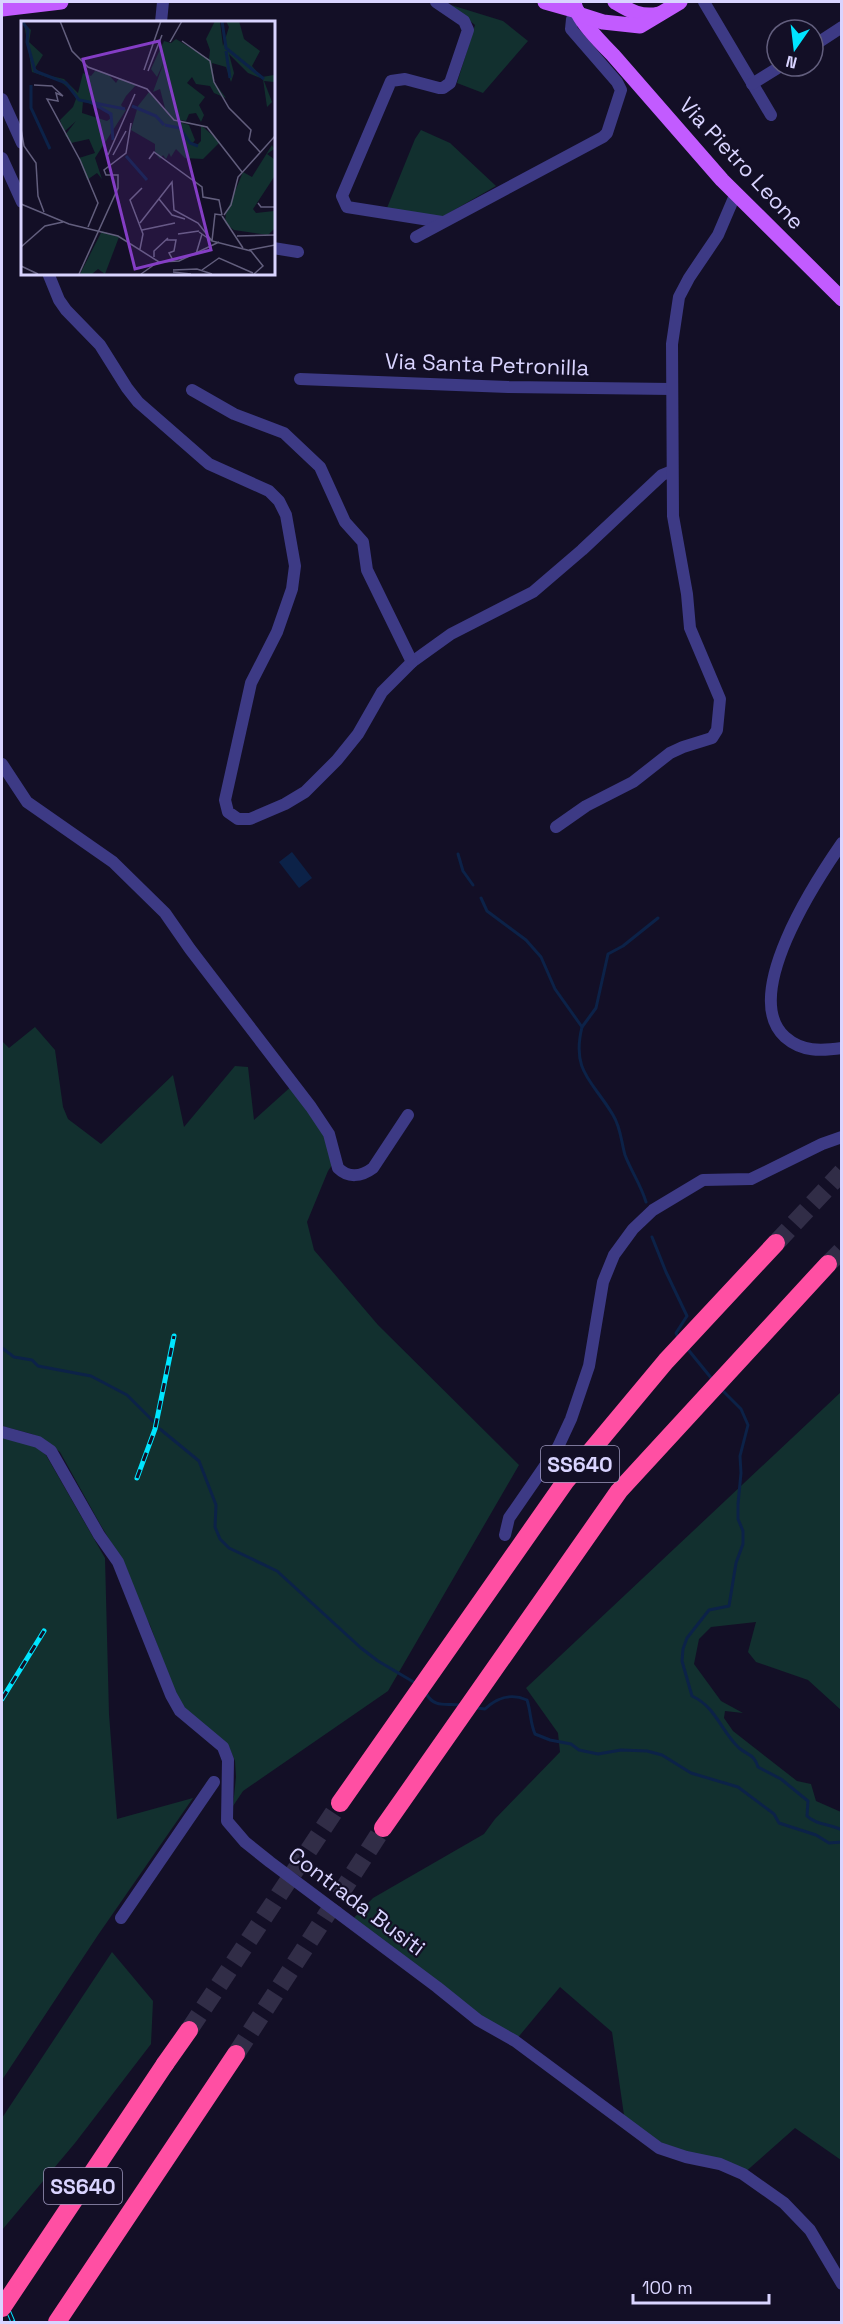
<svg xmlns="http://www.w3.org/2000/svg" width="843" height="2324" viewBox="0 0 843 2324" font-family="'Space Grotesk',sans-serif">
<style>
.green{fill:#12302f}
.water{fill:#0c2248}
.lines{fill:none;stroke-linecap:round;stroke-linejoin:round}
.stream{stroke:#0c2248;stroke-width:3}
.highway-tunnel{stroke:#312d47;stroke-width:18;stroke-dasharray:18 9;stroke-linecap:butt}
.minor{stroke:#3d3a85;stroke-width:12}
.major{stroke:#c25bff;stroke-width:15}
.highway{stroke:#ff4fa3;stroke-width:18}
.rail-casing{stroke:#00e5ff;stroke-width:5}
.rail{stroke:#130f26;stroke-width:3;stroke-dasharray:9;stroke-linecap:butt}
.highway-bridge{stroke:#ff4fa3;stroke-width:18}
.labels{text-anchor:middle;dominant-baseline:central;stroke-width:4.5;stroke-linejoin:round;paint-order:stroke}
.shield{fill:#130f26;stroke:#9e99be;stroke-width:1.5}
.shield-label{font-size:21px;font-weight:bold;fill:#d9d4ff}
.street-label{font-size:22px;fill:#d9d4ff;stroke:#130f26}
.inset-river{fill:none;stroke:#0c2248;stroke-width:3}
.inset-road{fill:none;stroke:#625e7d;stroke-width:1.5}
.view{fill:#843dc5;fill-opacity:0.15;stroke:#843dc5;stroke-width:3}
.inset-edge{fill:none;stroke:#d9d4ff;stroke-width:3}
</style>
<rect width="100%" height="100%" fill="#130f26"/>
<g class="green">
<polygon points="451,5 503,21 528,41 483,93 457,83 475,25"/>
<polygon points="421,130 450,143 496,186 440,218 387,208 415,139"/>
<polygon points="35,1027 55,1050 63,1107 68,1119 101,1144 173,1075 184,1127 235,1066 248,1067 254,1120 294,1084 311,1107 336,1159 328,1171 307,1222 314,1250 378,1325 519,1465 388,1691 243,1791 233,1806 236,1777 235,1761 229,1747 188,1713 174,1691 150,1625 141,1609 126,1567 100,1524 60,1452 45,1440 32,1434 2,1426 2,1041 9,1048"/>
<polygon points="841,1392 841,1710 808,1680 756,1662 748,1652 756,1622 711,1627 699,1639 694,1664 721,1701 743,1713 725,1711 724,1718 733,1731 797,1781 811,1784 816,1801 841,1812 841,2160 795,2128 743,2174 686,2157 625,2122 612,2032 560,1987 515,2041 349,1923 373,1898 484,1834 495,1819 560,1752 558,1733 526,1688"/>
<polygon points="2,1437 34,1445 46,1455 105,1558 109,1714 117,1819 193,1798 98,1935 2,2080"/>
<polygon points="112,1952 153,2001 151,2044 75,2143 2,2230 2,2118"/>
</g>
<polygon class="water" points="292,852 312,878 299,888 279,862"/>
<g class="lines">
<g class="stream">
<polyline points="458,854 463,871 473,885"/>
<path d="M 481,898 L 487,911 L 526,940 L 541,957 L 555,989 L 582,1027 C 571,1072 593,1081 613,1115 C 621,1128 621,1141 625,1155 C 631,1171 641,1185 646,1202"/>
<polyline points="582,1027 596,1008 608,954 623,946 658,918"/>
<polyline points="652,1237 666,1272 687,1316 676,1333 678,1337"/>
<polyline points="686,1347 712,1379"/>
<polyline points="2,1348 14,1357 32,1360 38,1366 91,1376 127,1395 153,1421"/>
<path d="M 720,1388 L 741,1409 L 748,1425 L 740,1456 L 741,1473 L 738,1504 L 738,1519 L 743,1531 L 743,1544 L 736,1563 L 729,1606 L 709,1610 L 687,1638 L 683,1649 L 682,1661 L 692,1696 C 716,1707 721,1731 739,1748 C 749,1756 754,1754 758,1767 L 781,1779 L 808,1801 L 807,1816 C 816,1825 830,1824 842,1830"/>
<polyline points="160,1429 199,1461 216,1505 215,1527 220,1539 229,1548 277,1571 361,1648 378,1661 417,1684"/>
<path d="M 426,1693 C 434,1709 447,1703 461,1705"/>
<path d="M 477,1708 L 485,1709 C 498,1697 511,1693 527,1700 C 531,1712 530,1722 535,1734 L 550,1740 L 571,1744 L 579,1750 L 598,1754 L 621,1750 L 647,1751 L 662,1755 L 691,1773 L 738,1787 L 774,1814 L 779,1823 L 816,1835 L 829,1843 L 842,1842"/>
</g>
<g class="highway-tunnel">
<polyline points="776,1243 842,1172"/>
<polyline points="828,1264 842,1250"/>
<polyline points="189,2030 340,1803"/>
<polyline points="236,2054 383,1828"/>
</g>
<g class="minor">
<polyline points="436,2 464,21 468,30 450,83 443,88 439,88 405,79 391,81 342,196 347,207 442,222"/>
<polyline points="704,2 771,115"/>
<polyline points="161,22 163,2"/>
<polyline points="813,46 842,27"/>
<polyline points="752,84 781,66"/>
<polyline points="2,99 22,143"/>
<polyline points="2,158 22,202"/>
<polyline points="416,237 603,137 607,133 621,90 617,82 571,29 572,19 579,13"/>
<polyline points="273,248 298,252"/>
<polyline points="48,273 59,300 66,310 100,345 127,388 138,402 209,464 269,491 279,501 286,515 295,566 292,589 277,632 251,683 225,800 228,812 238,819 250,819 285,804 305,792 337,760 358,734 382,692 412,662 451,634 533,592 582,550 662,475 672,471"/>
<polyline points="300,379 508,387 672,389"/>
<polyline points="192,390 234,414 284,433 320,467 345,522 363,542 367,570 412,662"/>
<path d="M 2,764 L 27,802 L 113,862 L 165,913 L 190,949 L 311,1107 L 329,1134 L 338,1168 C 348,1178 361,1177 373,1168 L 408,1115"/>
<polyline points="556,827 586,806 633,782 670,753 683,747 712,738 717,730 720,699 690,628 687,594 673,516 672,344 679,297 689,278 718,235 736,193"/>
<path d="M 842,843 C 815,882 740,996 785,1037 C 802,1052 821,1051 842,1048"/>
<polyline points="2,1432 38,1442 51,1451 99,1535 118,1562 171,1695 180,1711 223,1747 228,1760 227,1821 245,1842 270,1862 437,1987 478,2020 515,2041 659,2148 686,2157 720,2164 743,2174 784,2203 810,2230 842,2284"/>
<polyline points="505,1535 509,1518 558,1447 571,1419 589,1366 603,1282 614,1255 633,1229 653,1210 703,1180 751,1179 822,1144 842,1137"/>
<polyline points="121,1918 214,1782"/>
</g>
<g class="major">
<polyline points="545,2 577,11"/>
<path d="M 574,2 C 576,18 601,43 613,55 L 722,180 L 842,299"/>
<path d="M 615,2 C 630,11 641,18 659,14"/>
<polyline points="2,9 61,2"/>
<polyline points="581,15 603,22 640,26 680,2"/>
</g>
<g class="highway">
<polyline points="340,1803 565,1482 666,1361 776,1243"/>
<polyline points="383,1828 619,1491 828,1264"/>
<polyline points="165,2064 189,2030"/>
<polyline points="57,2322 236,2054"/>
</g>
<defs>
<g id="rail">
<polyline points="137,1478 155,1429 174,1336"/>
<polyline points="2,1699 44,1631"/>
<polyline points="2,2296 13,2322"/>
</g>
</defs>
<use href="#rail" class="rail-casing"/>
<use href="#rail" class="rail"/>
<polyline class="highway-bridge" points="2,2308 165,2064"/>
</g>
<g class="labels">
<g class="shield">
<rect x="541" y="1446" width="78" height="36" rx="4.5"/>
<rect x="44" y="2168" width="78" height="36" rx="4.5"/>
</g>
<g class="shield-label">
<text x="580" y="1464">SS640</text>
<text x="83" y="2186">SS640</text>
</g>
<g class="street-label">
<text transform="translate(742 163) rotate(47)">Via Pietro Leone</text>
<text transform="translate(487 364) rotate(2)">Via Santa Petronilla</text>
<text transform="translate(357 1901) rotate(37)">Contrada Busiti</text>
</g>
</g>
<g transform="translate(21 21)">
<rect width="254" height="254" fill="#130f26"/>
<path d="M 194,0 L 199,1 L 202,25 L 208,6 L 205,0 L 218,0 L 223,18 L 239,30 L 231,45 L 241,56 L 253,54 L 253,61 L 243,60 L 251,81 L 246,86 L 242,58 L 227,52 L 208,33 L 213,52 L 210,61 L 205,46 L 191,42 L 193,61 L 205,77 L 193,72 L 189,65 L 175,63 L 171,56 L 166,62 L 184,76 L 178,84 L 183,94 L 180,101 L 175,92 L 168,93 L 165,100 L 152,98 L 145,91 L 139,68 L 132,71 L 144,38 L 136,56 L 130,48 L 143,20 L 150,22 L 155,18 L 188,38 L 189,29 L 185,18 ZM 3,2 L 10,9 L 8,21 L 22,34 L 14,47 L 21,53 L 43,58 L 57,72 L 62,52 L 70,55 L 74,50 L 86,52 L 95,62 L 98,57 L 115,64 L 105,75 L 100,84 L 105,89 L 74,137 L 81,158 L 76,152 L 66,159 L 58,137 L 74,132 L 68,118 L 50,122 L 44,114 L 55,100 L 43,111 L 39,99 L 52,86 L 55,78 L 51,70 L 40,61 L 11,51 ZM 62,80 L 85,89 L 90,97 L 86,100 L 61,92 ZM 128,71 L 152,99 L 168,104 L 174,119 L 171,123 L 175,125 L 180,120 L 180,104 L 199,121 L 182,138 L 164,137 L 155,128 L 150,136 L 148,132 L 145,138 L 142,134 L 139,138 L 134,132 L 134,123 L 110,109 L 117,85 ZM 251,124 L 253,128 L 246,133 L 253,138 L 253,156 L 232,188 L 235,192 L 253,190 L 253,208 L 247,214 L 213,209 L 204,202 L 205,192 L 222,151 L 231,156 ZM 81,210 L 98,216 L 84,253 L 77,248 L 71,253 L 59,253 Z" fill="#12302f" fill-rule="evenodd"/>
<path class="inset-river" d="M 1,0 L 7,9 L 6,21 L 14,50 L 45,62 L 58,79 L 104,88M 201,0 L 205,27 L 243,58M 205,30 L 209,57M 10,64 L 10,87 L 29,128M 71,82 L 90,93 L 92,119M 111,85 L 135,95 L 143,104M 144,104 L 159,107 L 169,122 L 177,125M 105,135 L 126,159"/>
<path class="inset-road" d="M 39,0 L 51,30 L 67,46 L 126,68 L 153,99 L 186,106 L 221,151M 161,20 L 189,40 L 193,61 L 208,87 L 230,109 L 228,119 L 239,131M 149,21 L 161,0M 123,49 L 140,0M 127,50 L 141,14M 13,64 L 31,65 L 42,75 L 35,72 L 37,80 L 26,78 L 59,139 L 77,182 L 67,206M 0,108 L 3,125 L 15,142 L 17,175 L 23,191M 87,134 L 114,73M 92,134 L 105,110M 128,138 L 133,131 L 181,166 L 182,176 L 198,179 L 201,194M 138,178 L 151,194 L 164,198M 237,182 L 240,186 L 254,186M 0,183 L 48,203 L 97,215 L 138,241 L 158,240 L 198,221M 201,194 L 194,193 L 191,220 L 230,230 L 242,245 L 233,253M 203,194 L 210,184 L 217,156 L 254,115M 201,195 L 222,227M 119,202 L 151,161 L 153,189 L 177,202 L 191,220 L 178,211M 121,209 L 154,202M 157,213 L 178,210M 216,215 L 254,214M 145,219 L 155,219 L 153,230 L 148,232 L 152,239M 0,226 L 24,205 L 42,201M 119,228 L 122,213 L 109,179 L 121,167M 228,229 L 254,224M 175,233 L 181,213M 133,236 L 133,230 L 147,217M 0,245 L 17,253M 152,249 L 176,248 L 191,253M 181,249 L 198,237 L 232,252M 152,251 L 170,253M 58,253 L 97,167 L 97,154 L 85,154 L 83,149 L 105,132 L 110,102M 120,253 L 137,241"/>
<path class="view" d="M 138,20 L 190,229 L 114,248 L 62,38 Z"/>
<rect width="254" height="254" class="inset-edge"/>
</g>
<rect width="843" height="2324" fill="none" stroke="#d9d4ff" stroke-width="6"/>
<g transform="translate(795 48) rotate(194)"><circle r="28" fill="#130f26" stroke="#625e7d" stroke-width="1.5"/>
<path d="M0-4.5L10 22L0 15L-10 22Z" fill="#00e5ff"/>
<text y="-9" font-size="16" font-weight="bold" text-anchor="middle" fill="#d9d4ff">N</text>
</g>
<path d="M633 2294v9h136v-9" fill="none" stroke="#d9d4ff" stroke-width="3"/>
<text x="642" y="2294" font-size="18" fill="#d9d4ff" stroke="#130f26" stroke-width="4.5" paint-order="stroke">100 m</text>
</svg>
